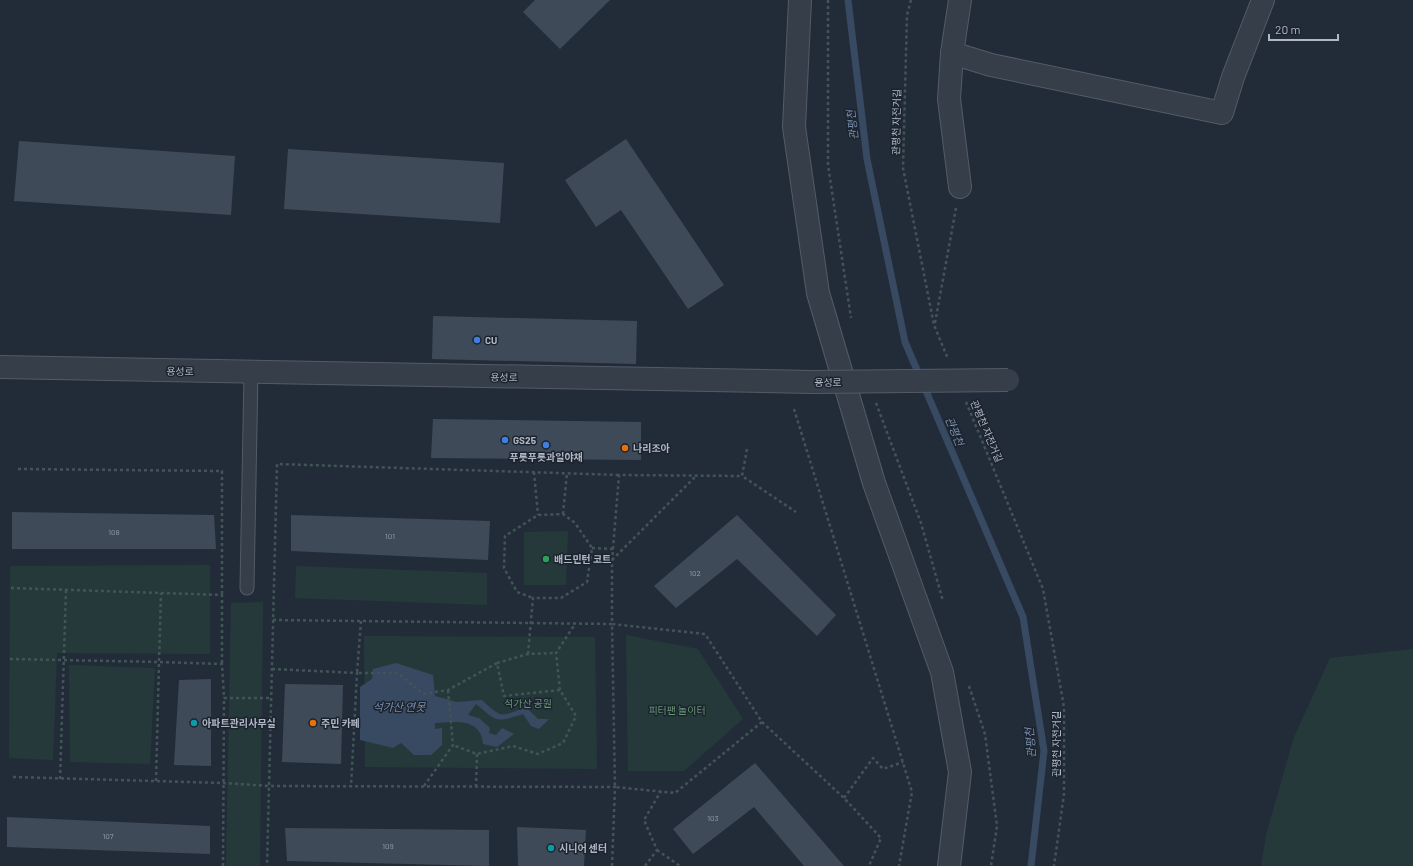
<svg xmlns="http://www.w3.org/2000/svg" width="1413" height="866" viewBox="0 0 1413 866" font-family="Barlow,'Noto Sans KR',sans-serif">
<style>
.green{fill:#25393b}
.water{fill:#384962}
.lines{fill:none;stroke-linecap:round;stroke-linejoin:round}
.stream{stroke:#384962;stroke-width:7}
.building{fill:#3f4a58}
.lane-casing{stroke:#545b67;stroke-width:15}
.street-casing{stroke:#545b67;stroke-width:24}
.path{stroke:#425457;stroke-width:2.5;stroke-dasharray:3 3;stroke-linecap:butt}
.lane{stroke:#363e49;stroke-width:13}
.street{stroke:#363e49;stroke-width:22}
.street-bridge-casing{stroke:#545b67;stroke-width:24;stroke-linecap:butt}
.street-bridge{stroke:#363e49;stroke-width:22}
.shop-dot{fill:#3f7fe0;stroke:#1b232e;stroke-width:1.5}
.food-dot{fill:#e8710a;stroke:#1b232e;stroke-width:1.5}
.leisure-dot{fill:#2e9e5b;stroke:#1b232e;stroke-width:1.5}
.culture-dot{fill:#0f9aa8;stroke:#1b232e;stroke-width:1.5}
.labels{text-anchor:middle;dominant-baseline:central;stroke-width:3;stroke-linejoin:round;paint-order:stroke}
.number-label{font-size:8px;fill:#949caa}
.street-label{font-size:10px;fill:#b1b8c5;stroke:#1b232e}
.poi-label{font-size:10px;font-weight:bold;fill:#b1b8c5;stroke:#1b232e;text-anchor:start}
.park-label{font-size:10px;fill:#699574;stroke:#1b232e}
.water-label{font-size:11px;font-style:italic;fill:#7a8eac;stroke:#1b232e}
</style>
<rect width="100%" height="100%" fill="#222c39"/>
<g class="green">
<polygon points="568,531 566,585 524,585 524,532"/>
<polygon points="210,565 210,654 57,653 53,760 9,758 10,566"/>
<polygon points="296,566 487,573 487,605 295,598"/>
<polygon points="263,602 260,866 226,866 231,603"/>
<polygon points="626,635 698,649 743,719 684,771 628,771"/>
<polygon points="364,636 595,637 597,769 365,767"/>
<polygon points="1413,649 1413,866 1261,866 1266,835 1294,737 1330,658"/>
<polygon points="69,665 155,668 150,764 70,762"/>
</g>
<path class="water" d="M 396,663 L 433,675 L 435,696 L 457,702 L 482,700 C 502,719 501,717 526,707 L 538,719 L 549,719 L 539,729 L 531,726 L 523,714 C 494,723 498,722 476,704 L 468,715 L 479,718 L 490,728 L 489,733 L 496,735 L 502,728 L 514,734 L 497,747 L 483,744 C 481,717 454,722 435,723 L 435,729 L 442,728 L 442,745 L 431,755 L 414,755 L 401,743 L 393,748 L 360,740 L 360,687 L 372,679 L 373,669 Z"/>
<g class="lines">
<polyline class="stream" points="848,0 867,159 905,342 1023,617 1044,751 1031,866"/>
</g>
<g class="building">
<polygon points="535,0 610,0 560,49 523,12"/>
<polygon points="626,139 724,285 688,309 621,210 596,227 565,180"/>
<polygon points="19,141 235,156 231,215 14,201"/>
<polygon points="288,149 504,163 500,223 284,209"/>
<polygon points="433,316 637,321 636,364 432,359"/>
<polygon points="433,419 641,422 641,460 431,458"/>
<polygon points="12,512 214,515 216,549 12,549"/>
<polygon points="291,515 490,521 488,560 291,551"/>
<polygon points="737,515 836,615 817,636 737,559 676,608 654,586"/>
<polygon points="211,679 211,766 174,765 179,680"/>
<polygon points="285,684 343,685 341,764 282,762"/>
<polygon points="755,763 844,866 804,866 754,807 693,854 673,829"/>
<polygon points="7,817 210,826 210,854 7,847"/>
<polygon points="517,827 586,830 584,866 518,866"/>
<polygon points="285,828 489,830 489,866 287,861"/>
</g>
<g class="lines">
<defs>
<polyline id="lane" points="247,588 251,372"/>
<g id="street">
<polyline points="800,0 794,127 818,293 874,483 942,672 960,772 949,866"/>
<polyline points="952,53 991,65 1222,113 1233,77 1263,0"/>
<polyline points="960,187 949,99 952,53 960,0"/>
<polyline points="0,367 813,382"/>
</g>
</defs>
<use href="#lane" class="lane-casing"/>
<use href="#street" class="street-casing"/>
<g class="path">
<polyline points="828,0 828,165 851,318"/>
<polyline points="911,0 907,15 903,168 934,325 948,359"/>
<polyline points="935,323 956,208"/>
<polyline points="966,402 1043,589 1064,707 1064,794 1054,866"/>
<polyline points="876,403 921,523 943,601"/>
<polyline points="794,409 912,792 899,866"/>
<polyline points="747,449 742,476 796,512"/>
<polyline points="18,469 222,471 222,595"/>
<polyline points="534,472 538,515"/>
<polyline points="563,514 567,473"/>
<polyline points="592,548 613,549"/>
<polyline points="612,560 696,476"/>
<polyline points="11,588 222,595 222,664"/>
<polyline points="273,620 612,624 612,561 619,475 742,476"/>
<polyline points="361,621 357,673 398,673 423,694 448,690 497,663 504,696 560,690 576,716 563,743 538,754 513,746 477,754 453,745"/>
<polyline points="528,654 533,598 561,598 587,582 592,548 575,523 563,514 538,515 505,536 504,568 517,592 533,598"/>
<polyline points="10,659 159,662 161,593"/>
<polyline points="497,663 528,654 556,653"/>
<polyline points="272,669 357,673 351,787"/>
<polyline points="969,686 985,734 997,826 991,866"/>
<polyline points="560,690 556,653 575,624"/>
<polyline points="762,722 675,793 615,787 612,624 705,634 762,722 844,798 881,838 869,866"/>
<polyline points="13,777 223,783 269,786 267,866"/>
<polyline points="60,779 66,590"/>
<polyline points="156,781 159,662 222,664 224,698"/>
<polyline points="424,786 453,745 448,690"/>
<polyline points="476,787 477,754"/>
<polyline points="844,798 873,758 883,769 903,762"/>
<polyline points="657,850 680,866"/>
<polyline points="223,866 224,698 271,698"/>
<polyline points="612,866 615,787 269,786 277,464 619,475"/>
<polyline points="645,866 657,850 644,820 661,791"/>
</g>
<use href="#lane" class="lane"/>
<use href="#street" class="street"/>
<defs>
<polyline id="street-bridge" points="813,382 1008,380"/>
</defs>
<use href="#street-bridge" class="street-bridge-casing"/>
<use href="#street-bridge" class="street-bridge"/>
</g>
<g class="shop-dot">
<circle cx="477" cy="340" r="4"/>
<circle cx="505" cy="440" r="4"/>
<circle cx="546" cy="445" r="4"/>
</g>
<g class="food-dot">
<circle cx="625" cy="448" r="4"/>
<circle cx="313" cy="723" r="4"/>
</g>
<circle class="leisure-dot" cx="546" cy="559" r="4"/>
<g class="culture-dot">
<circle cx="194" cy="723" r="4"/>
<circle cx="551" cy="848" r="4"/>
</g>
<g class="labels">
<g class="number-label">
<text x="114" y="532">108</text>
<text x="390" y="536">101</text>
<text x="695" y="573">102</text>
<text x="713" y="818">103</text>
<text x="108" y="836">107</text>
<text x="388" y="846">109</text>
</g>
<g class="street-label">
<text transform="translate(896 122) rotate(-89)">관평천 자전거길</text>
<text transform="translate(180 371) rotate(1)">용성로</text>
<text transform="translate(504 377) rotate(1)">용성로</text>
<text x="828" y="382">용성로</text>
<text transform="translate(987 431) rotate(67)">관평천 자전거길</text>
<text transform="translate(1056 744) rotate(-90)">관평천 자전거길</text>
</g>
<g class="poi-label">
<text x="485" y="340">CU</text>
<text x="513" y="440">GS25</text>
<text x="633" y="448">나리조아</text>
<text x="546" y="457" text-anchor="middle">푸릇푸릇과일야채</text>
<text x="554" y="559">배드민턴 코트</text>
<text x="202" y="723">아파트관리사무실</text>
<text x="321" y="723">주민 카페</text>
<text x="559" y="848">시니어 센터</text>
</g>
<g class="park-label">
<text x="528" y="703">석가산 공원</text>
<text x="677" y="710">피터팬 놀이터</text>
</g>
<g class="water-label">
<text transform="translate(852 125) rotate(-97)">관평천</text>
<text transform="translate(955 431) rotate(67)">관평천</text>
<text x="399" y="706">석가산 연못</text>
<text transform="translate(1030 743) rotate(-95)">관평천</text>
</g>
</g>
<path d="M1269 34v6h69v-6" fill="none" stroke="#b1b8c5" stroke-width="2"/>
<text x="1275" y="34" font-size="12" fill="#b1b8c5" stroke="#1b232e" stroke-width="3" paint-order="stroke">20 m</text>
</svg>
